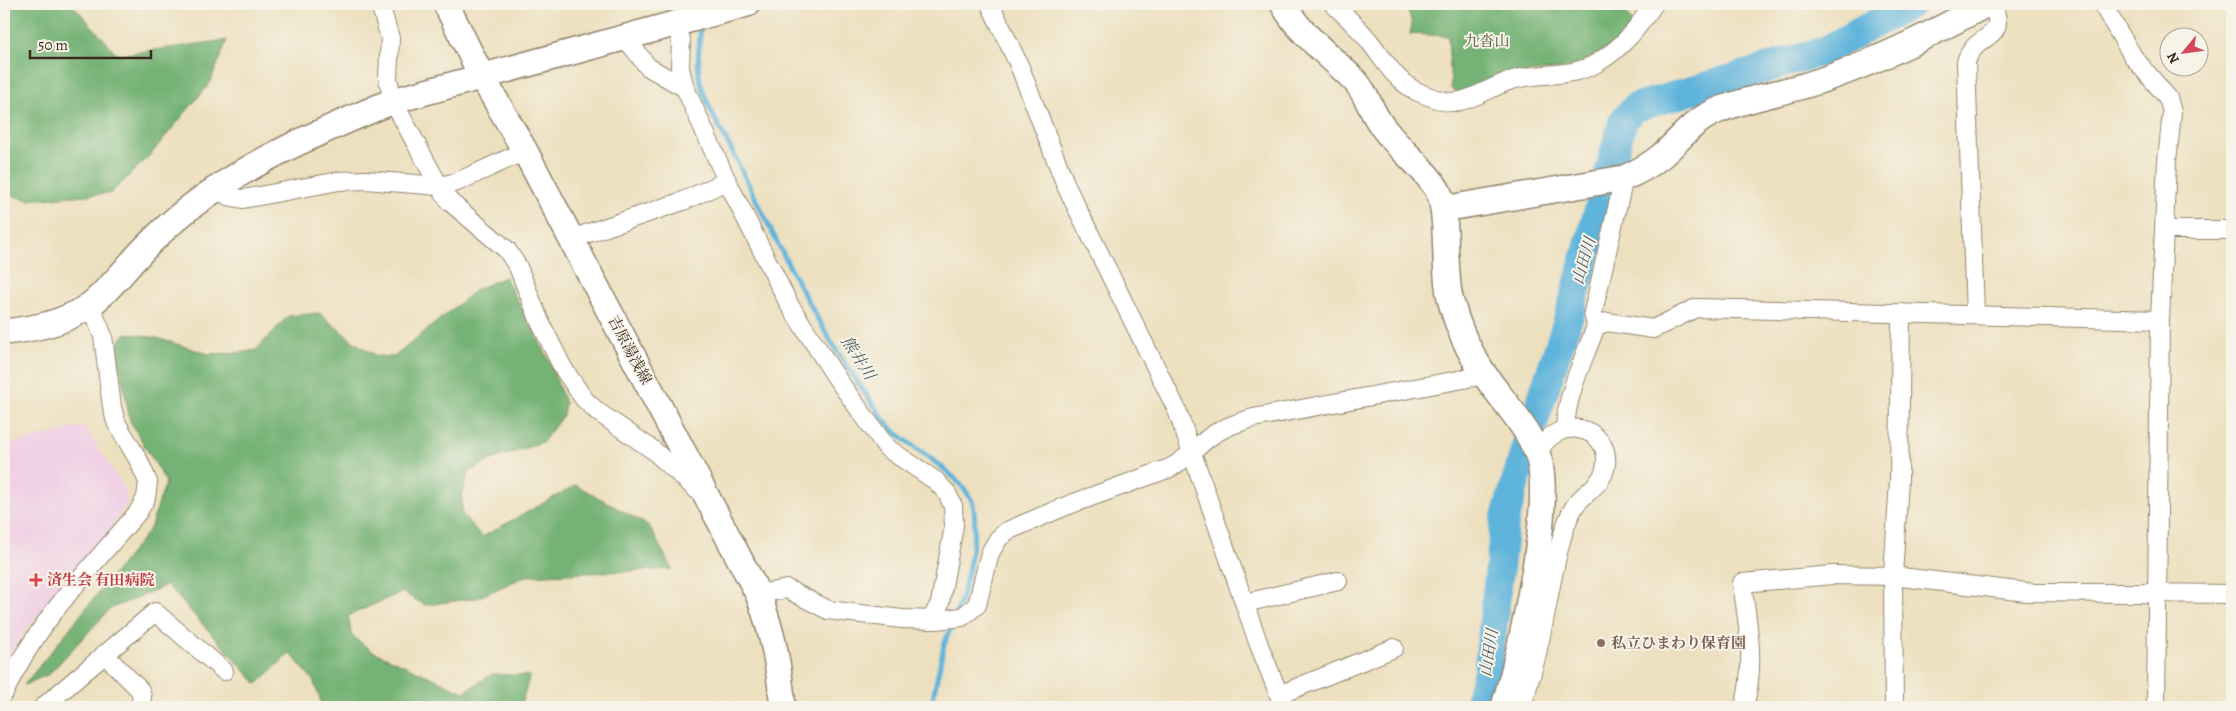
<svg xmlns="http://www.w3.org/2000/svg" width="2236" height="711" viewBox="0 0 2236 711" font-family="Alegreya,'Noto Serif JP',serif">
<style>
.built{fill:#f0d0e5}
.forest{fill:#74b274;stroke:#586e49}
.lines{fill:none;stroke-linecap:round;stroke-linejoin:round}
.stream{stroke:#5fb4db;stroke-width:5}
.river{stroke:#5fb4db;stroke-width:29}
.street-casing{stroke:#94856e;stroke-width:20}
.secondary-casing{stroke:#94856e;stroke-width:28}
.street{stroke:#fff;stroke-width:18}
.secondary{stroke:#fff;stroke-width:25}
.health-dot{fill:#e0444e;stroke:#f7f3e8;stroke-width:2}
.education-dot{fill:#8d6e63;stroke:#f7f3e8;stroke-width:2}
.labels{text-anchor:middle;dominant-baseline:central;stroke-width:4;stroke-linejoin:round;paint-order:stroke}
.park-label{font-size:15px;fill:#505438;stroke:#f7f3e8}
.street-label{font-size:15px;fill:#3b2a1e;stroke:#f7f3e8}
.health-label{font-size:15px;font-weight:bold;fill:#be3a42;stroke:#f7f3e8;text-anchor:start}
.education-label{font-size:15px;font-weight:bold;fill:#785e54;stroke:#f7f3e8;text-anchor:start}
.water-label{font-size:16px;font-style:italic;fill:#485a60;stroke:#f7f3e8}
</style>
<rect width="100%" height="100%" fill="#f7f3e8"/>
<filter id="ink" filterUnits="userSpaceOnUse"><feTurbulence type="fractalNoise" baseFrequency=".02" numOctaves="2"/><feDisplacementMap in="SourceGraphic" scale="10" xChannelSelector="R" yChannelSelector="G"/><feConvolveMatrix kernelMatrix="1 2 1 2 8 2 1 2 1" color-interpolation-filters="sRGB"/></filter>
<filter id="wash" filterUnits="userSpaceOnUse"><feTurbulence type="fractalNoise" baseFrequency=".0096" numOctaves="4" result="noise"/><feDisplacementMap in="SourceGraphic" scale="20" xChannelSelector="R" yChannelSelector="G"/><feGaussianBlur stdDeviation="1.12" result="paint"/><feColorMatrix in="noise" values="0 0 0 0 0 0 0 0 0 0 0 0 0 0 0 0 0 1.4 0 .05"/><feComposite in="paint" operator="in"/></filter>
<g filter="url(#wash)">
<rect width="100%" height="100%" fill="#ede0bf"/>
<polygon class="built" points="84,426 124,488 128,502 106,536 31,623 4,664 4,445"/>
<g class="forest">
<polygon points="4,4 72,4 118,55 227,40 210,83 150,155 111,193 29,200 4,193"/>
<polygon points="1406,4 1621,4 1633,25 1619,40 1576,67 1497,77 1462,94 1451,89 1448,36 1410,34 1412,25"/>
<polygon points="505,277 548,358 565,403 563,415 543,442 491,460 469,471 462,495 462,514 482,537 576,485 649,526 672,569 526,576 477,598 425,605 402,592 348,616 352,636 372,651 464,692 492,674 530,676 520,707 323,707 313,680 290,653 257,684 167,585 110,609 49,674 24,685 150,529 166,482 130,421 116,344 126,333 157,338 209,354 237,353 256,350 288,316 319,313 354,342 377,356 394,357 477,289"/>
</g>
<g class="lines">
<g class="stream">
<path d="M 701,23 C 700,41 696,63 700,80 C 706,108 727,139 739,165 C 777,242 813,320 863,390 C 872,402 881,418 892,429 C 917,452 953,468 971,499 C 982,519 965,592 956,613"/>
<polyline points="931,707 944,645 953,621"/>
</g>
<polyline class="river" points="1478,707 1488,670 1505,519 1526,446 1569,316 1623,121 1634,108 1824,51 1911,4"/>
</g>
</g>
<g filter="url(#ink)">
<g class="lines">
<defs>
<g id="street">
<polyline points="380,4 390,38 388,79 393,101 439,186 449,201 507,250 518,267 540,322 563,368 584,399 598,412 653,450 697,490"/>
<polyline points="990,4 1019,65 1067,188 1177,410 1259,645 1284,707"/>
<path d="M 1333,4 C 1346,16 1359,28 1370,42 C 1384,60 1395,80 1416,91 C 1427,96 1443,103 1456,102 C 1475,99 1491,87 1509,81 C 1538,71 1570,79 1597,63 C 1624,47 1637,28 1654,4"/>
<polyline points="2102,4 2134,58 2168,98 2172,112 2167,161 2160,320 2156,707"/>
<polyline points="675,23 681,39 680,68 685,88 727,181 790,306 838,380 887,448 936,481 947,493 953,506 954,526 940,603 931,620"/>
<polyline points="625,37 648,67 685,88"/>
<polyline points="216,189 228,196 243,199 339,181 366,180 439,186 457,182 525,151"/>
<polyline points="2164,230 2232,230"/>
<polyline points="571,239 683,201 727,181"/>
<path d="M 1975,315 L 1966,62 C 1975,31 2010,42 1992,4"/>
<polyline points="1596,326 1593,312 1624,178"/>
<path d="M 1565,428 C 1567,392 1584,359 1596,326 L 1607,322 L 1653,329 L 1696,308 L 2160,320"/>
<path d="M 758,594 L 787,589 L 828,610 L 902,619 L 937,620 L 962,617 L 977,605 L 990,553 L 998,539 L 1007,531 L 1066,506 L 1170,468 C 1185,460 1194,450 1207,439 C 1221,428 1237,423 1253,418 L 1485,375"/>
<polyline points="1245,603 1338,581"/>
<polyline points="104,654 140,690 142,697 140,707"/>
<path d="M 4,693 C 35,624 90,569 138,512 L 146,498 L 148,482 L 139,461 L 116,422 L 112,407 L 103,336 L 90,305"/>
<polyline points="1279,695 1394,648"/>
<polyline points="43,707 155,612 224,671"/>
<path d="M 1520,707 C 1525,700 1527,688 1530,679 C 1545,632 1549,581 1563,534 C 1566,524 1570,512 1577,503 C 1588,490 1604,483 1606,464 C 1610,428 1558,411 1537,454"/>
<path d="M 1744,707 C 1756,663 1748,627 1742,583 L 1833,575 L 1893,576 L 2026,592 L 2232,594"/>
<polyline points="1894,707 1893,576 1899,480 1901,313"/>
</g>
<g id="secondary">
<path d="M 446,4 L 481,75 L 525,151 L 758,594 C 773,632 779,667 783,707"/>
<path d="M 1283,4 C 1300,35 1331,56 1356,82 C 1368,96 1371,112 1382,126 C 1398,149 1422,165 1437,189 C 1450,210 1442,272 1451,302 C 1458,328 1469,352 1484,374 C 1502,400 1525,423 1537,453 C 1556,501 1519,656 1504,707"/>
<path d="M 1443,209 L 1624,178 C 1638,172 1649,166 1660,157 C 1681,140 1691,121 1719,110 C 1753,96 1790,92 1825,79 C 1881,60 1935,32 1987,4"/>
<path d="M 4,332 C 34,329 65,323 90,305 C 113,287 130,262 151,242 C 166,227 183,212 200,200 C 259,157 326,129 393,101 L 747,4"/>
</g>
</defs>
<use href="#street" class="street-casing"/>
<use href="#secondary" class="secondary-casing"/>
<use href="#street" class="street"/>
<use href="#secondary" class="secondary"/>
</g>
</g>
<path class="health-dot" d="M33.5 572.5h5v5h5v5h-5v5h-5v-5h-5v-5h5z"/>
<circle class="education-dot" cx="1601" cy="643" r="5"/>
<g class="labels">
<g class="park-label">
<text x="1487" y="41">九沓山</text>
</g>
<g class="street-label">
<text transform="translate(630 350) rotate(62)">吉原湯浅線</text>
</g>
<g class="health-label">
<text x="47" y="580">済生会 有田病院</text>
</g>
<g class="education-label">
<text x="1611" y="643">私立ひまわり保育園</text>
</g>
<g class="water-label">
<text transform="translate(1584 261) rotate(-74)">山田川</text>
<text transform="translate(858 358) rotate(57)">熊井川</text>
<text transform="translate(1489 653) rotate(-81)">山田川</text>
</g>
</g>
<rect width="2236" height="711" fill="none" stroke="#f7f3e8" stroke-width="20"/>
<g transform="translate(2184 52) rotate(241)"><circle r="24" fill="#f7f3e8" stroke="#aca397"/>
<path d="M0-4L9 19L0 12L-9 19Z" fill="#d1495b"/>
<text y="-8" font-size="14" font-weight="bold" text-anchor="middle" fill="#3b2a1e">N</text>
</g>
<path d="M30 50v8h121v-8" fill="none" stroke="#3b2a1e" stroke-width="2.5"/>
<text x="38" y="50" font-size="15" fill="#3b2a1e" stroke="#f7f3e8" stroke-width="4" paint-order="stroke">50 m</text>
</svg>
